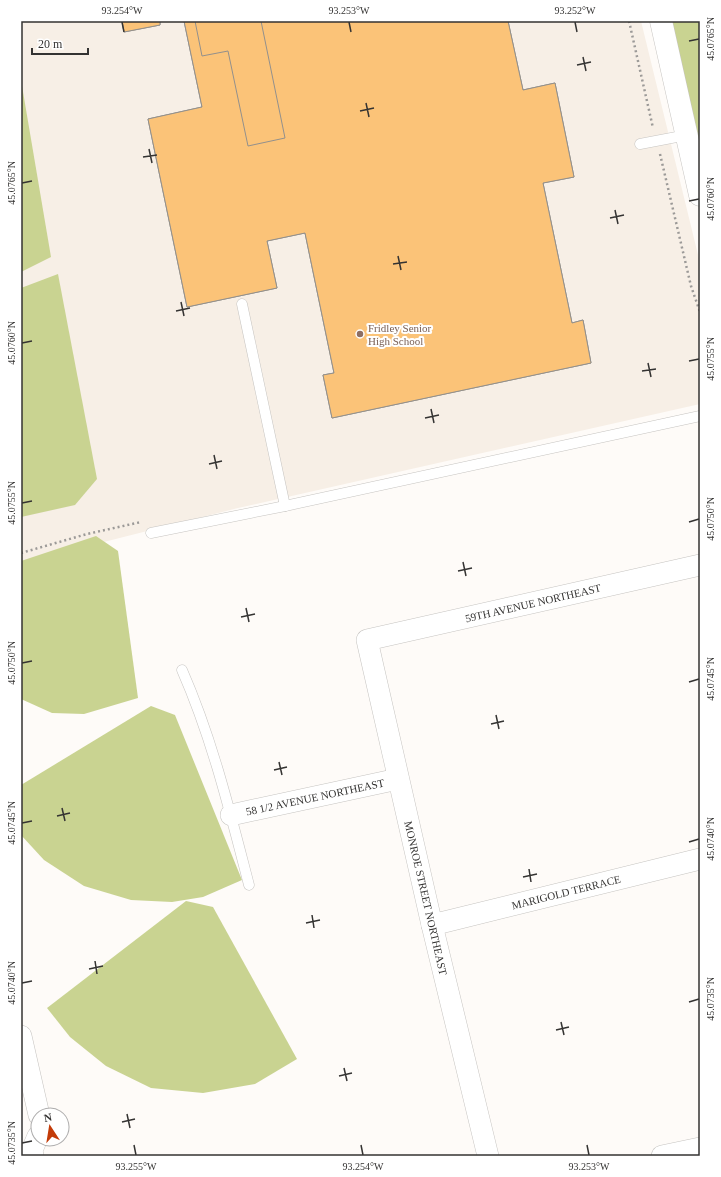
<svg xmlns="http://www.w3.org/2000/svg" width="721" height="1177" viewBox="0 0 721 1177" font-family="Georgia,serif">
<style>
.built{fill:#f7efe6}
.green{fill:#c9d391}
.building{fill:#fbc378;stroke:#92908d;fill-rule:evenodd}
.lines{fill:none;stroke-linecap:round;stroke-linejoin:round}
.lane-casing{stroke:#c6c4c1;stroke-width:11}
.street-casing{stroke:#c6c4c1;stroke-width:22}
.secondary-casing{stroke:#c6c4c1;stroke-width:23}
.path{stroke:#9c9a98;stroke-width:2.5;stroke-dasharray:2 3;stroke-linecap:butt}
.lane{stroke:#fff;stroke-width:10}
.street{stroke:#fff;stroke-width:21}
.secondary{stroke:#fff;stroke-width:22}
.ticks{fill:none;stroke:#343332;stroke-width:1.5}
.education-dot{fill:#8d6e63;stroke:#fff;stroke-width:1.5}
.labels{text-anchor:middle;dominant-baseline:central;stroke-width:4;stroke-linejoin:round;paint-order:stroke}
.education-label{font-size:11px;fill:#785e54;stroke:#fff;text-anchor:start}
.street-label{font-size:11px;fill:#343332;stroke:#fff}
.neatline{fill:none;stroke:#343332;stroke-width:1.5}
.ticks-label{font-size:10px;text-anchor:middle;fill:#343332}
</style>
<rect width="100%" height="100%" fill="#fefbf8"/>
<polygon class="built" points="21,21 641,21 700,263 700,404 238,508 21,563"/>
<g class="green">
<polygon points="661,21 700,21 700,178"/>
<polygon points="21,80 51,257 21,272"/>
<polygon points="58,274 97,479 75,505 21,517 21,288"/>
<polygon points="96,536 118,551 138,698 84,714 52,713 21,699 21,561"/>
<polygon points="151,706 175,715 242,880 203,897 172,902 131,900 84,886 44,860 21,835 21,785"/>
<polygon points="186,901 213,907 297,1059 255,1084 203,1093 151,1088 106,1066 70,1037 47,1008"/>
</g>
<g class="building">
<polygon points="122,21 160,21 160,25 124,32"/>
<polygon points="122,21 160,21 160,25 124,32"/>
<path d="M 184,21 L 334,21 L 349,94 L 447,73 L 437,21 L 508,21 L 523,90 L 555,83 L 574,177 L 543,183 L 572,323 L 583,320 L 591,363 L 332,418 L 323,375 L 334,373 L 305,233 L 267,241 L 277,288 L 187,307 L 148,119 L 202,107 ZM 457,121 L 470,179 L 379,198 L 367,141 ZM 482,237 L 503,333 L 403,354 L 382,258 Z"/>
<polygon points="184,21 195,21 202,56 228,51 248,146 285,138 261,21 508,21 523,90 555,83 574,177 543,183 572,323 583,320 591,363 332,418 323,375 334,373 305,233 267,241 277,288 187,307 148,119 202,107"/>
</g>
<g class="lines">
<defs>
<g id="lane">
<polyline points="640,144 687,135"/>
<polyline points="242,304 285,506"/>
<polyline points="151,533 285,506 700,416"/>
<path d="M 182,670 C 212,738 230,812 249,885"/>
</g>
<g id="street">
<polyline points="231,815 398,779"/>
<polyline points="432,925 700,859"/>
<polyline points="21,1036 39,1115"/>
<polyline points="33,1156 32,1150 38,1136"/>
<polyline points="488,1156 432,925 367,640 700,565"/>
<polyline points="662,1156 700,1148"/>
</g>
<polyline id="secondary" points="661,21 700,195"/>
</defs>
<use href="#lane" class="lane-casing"/>
<use href="#street" class="street-casing"/>
<use href="#secondary" class="secondary-casing"/>
<g class="path">
<polyline points="629,21 653,128"/>
<polyline points="660,154 691,286 700,312"/>
<polyline points="21,553 87,534 141,522"/>
</g>
<use href="#lane" class="lane"/>
<use href="#street" class="street"/>
<use href="#secondary" class="secondary"/>
</g>
<path class="ticks" d="M 122,22 L 124,32M 349,22 L 351,32M 575,22 L 577,32M 689,41 L 699,39M 583,57 L 586,71M 577,65 L 591,62M 366,103 L 369,117M 360,111 L 374,108M 149,149 L 152,163M 143,157 L 157,155M 22,183 L 32,181M 689,201 L 699,199M 615,210 L 618,224M 610,218 L 624,215M 398,256 L 401,270M 393,264 L 407,262M 181,302 L 184,316M 176,311 L 190,308M 22,343 L 32,341M 689,361 L 699,359M 648,363 L 651,377M 642,371 L 656,369M 431,409 L 434,423M 425,418 L 439,415M 214,455 L 217,469M 209,464 L 222,461M 22,503 L 32,501M 689,522 L 699,519M 463,562 L 466,576M 458,571 L 472,568M 246,608 L 249,622M 241,617 L 255,614M 22,663 L 32,661M 689,682 L 699,679M 496,715 L 499,729M 491,724 L 504,721M 279,762 L 282,775M 274,770 L 287,767M 62,808 L 65,821M 57,816 L 70,813M 22,823 L 32,821M 689,842 L 699,839M 529,869 L 531,882M 523,877 L 537,874M 312,915 L 314,928M 306,923 L 320,920M 95,961 L 97,974M 89,969 L 103,966M 22,983 L 32,981M 689,1002 L 699,999M 561,1022 L 564,1035M 556,1030 L 569,1027M 344,1068 L 347,1081M 339,1076 L 352,1073M 127,1114 L 130,1128M 122,1122 L 135,1119M 22,1143 L 32,1141M 134,1145 L 136,1155M 361,1145 L 363,1155M 587,1145 L 589,1155"/>
<circle class="education-dot" cx="360" cy="334" r="4"/>
<g class="labels">
<g class="education-label">
<text x="368" y="328">Fridley Senior<tspan x="368" dy="13">High School</tspan></text>
</g>
<g class="street-label">
<text transform="translate(533 603) rotate(-13)">59TH AVENUE NORTHEAST</text>
<text transform="translate(315 797) rotate(-12)">58 1/2 AVENUE NORTHEAST</text>
<text transform="translate(566 892) rotate(-14)">MARIGOLD TERRACE</text>
<text transform="translate(426 898) rotate(77)">MONROE STREET NORTHEAST</text>
</g>
</g>
<rect width="721" height="1177" fill="none" stroke="#ffffff" stroke-width="44"/>
<g transform="translate(50 1127) rotate(348)"><circle r="19" fill="#ffffff" stroke="#aeadad"/>
<path d="M0-3L7 15L0 10L-7 15Z" fill="#c33b08"/>
<text y="-6" font-size="11" font-weight="bold" text-anchor="middle" fill="#343332">N</text>
</g>
<path d="M32 48v6h56v-6" fill="none" stroke="#343332" stroke-width="2"/>
<text x="38" y="48" font-size="12" fill="#343332" stroke="#ffffff" stroke-width="3" paint-order="stroke">20 m</text>
<rect x="22" y="22" width="677" height="1133" class="neatline"/>
<g class="ticks-label">
<text x="122" y="14">93.254°W</text>
<text x="349" y="14">93.253°W</text>
<text x="575" y="14">93.252°W</text>
<text transform="translate(710 39) rotate(-90)" y="4">45.0765°N</text>
<text transform="translate(11 183) rotate(-90)" y="4">45.0765°N</text>
<text transform="translate(710 199) rotate(-90)" y="4">45.0760°N</text>
<text transform="translate(11 343) rotate(-90)" y="4">45.0760°N</text>
<text transform="translate(710 359) rotate(-90)" y="4">45.0755°N</text>
<text transform="translate(11 503) rotate(-90)" y="4">45.0755°N</text>
<text transform="translate(710 519) rotate(-90)" y="4">45.0750°N</text>
<text transform="translate(11 663) rotate(-90)" y="4">45.0750°N</text>
<text transform="translate(710 679) rotate(-90)" y="4">45.0745°N</text>
<text transform="translate(11 823) rotate(-90)" y="4">45.0745°N</text>
<text transform="translate(710 839) rotate(-90)" y="4">45.0740°N</text>
<text transform="translate(11 983) rotate(-90)" y="4">45.0740°N</text>
<text transform="translate(710 999) rotate(-90)" y="4">45.0735°N</text>
<text transform="translate(11 1143) rotate(-90)" y="4">45.0735°N</text>
<text x="136" y="1170">93.255°W</text>
<text x="363" y="1170">93.254°W</text>
<text x="589" y="1170">93.253°W</text>
</g>
</svg>
